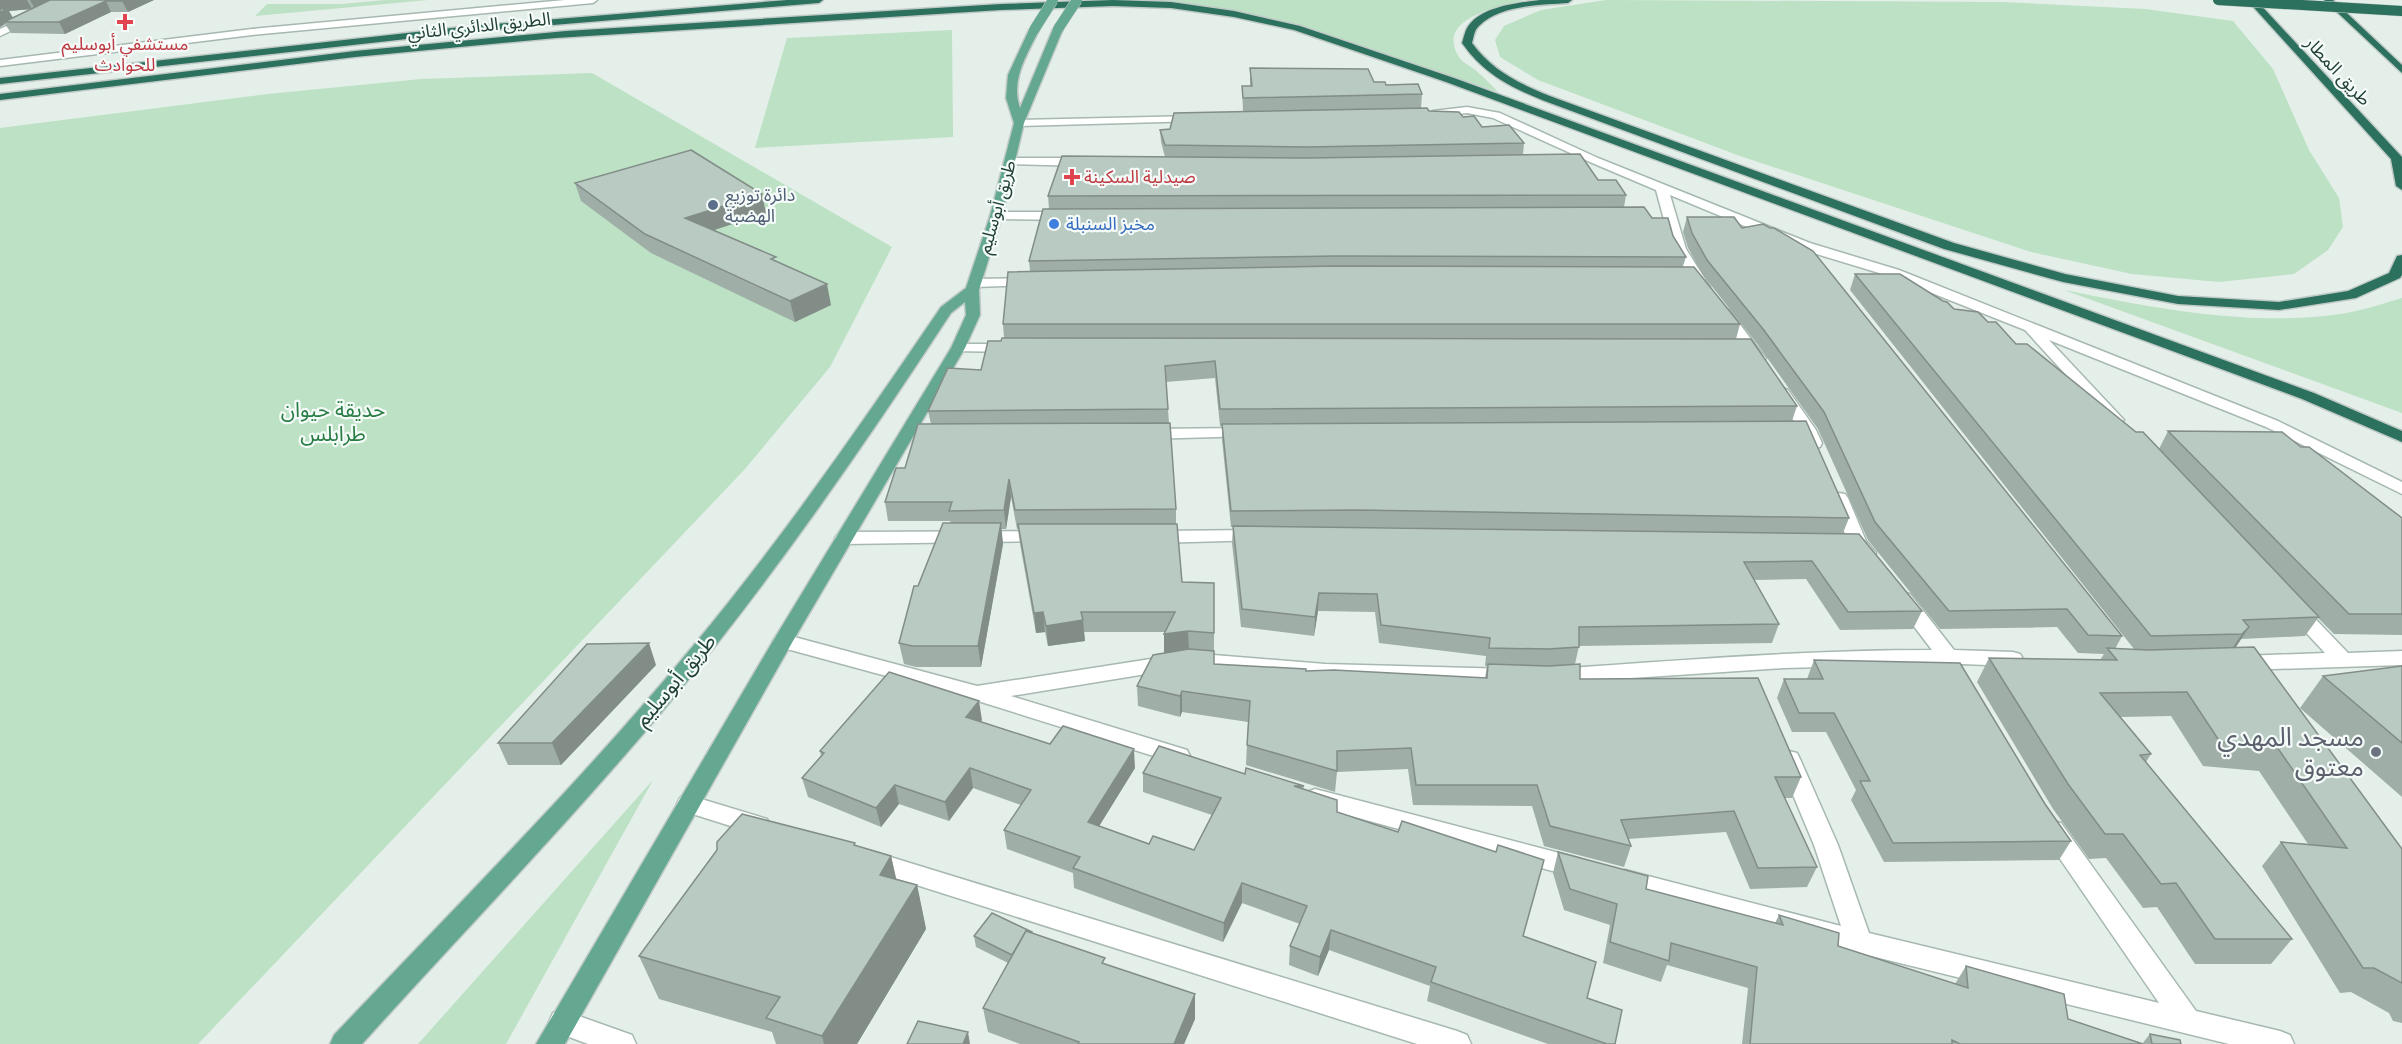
<svg xmlns="http://www.w3.org/2000/svg" width="2402" height="1044" viewBox="0 0 2402 1044" font-family="Cabin,'Noto Sans Arabic',sans-serif">
<style>
.green{fill:#bce1c4}
.lines{fill:none;stroke-linecap:round;stroke-linejoin:round}
.minor-casing{stroke:#a6b8b0;stroke-width:3}
.major-casing{stroke:#c1cac7;stroke-width:3}
.highway-casing{stroke:#c1cac7;stroke-width:3}
.minor{fill:#fff;fill-rule:evenodd}
.major{fill:#65a892;fill-rule:evenodd}
.highway{fill:#2b715e;fill-rule:evenodd}
.major-bridge-casing{stroke:#c1cac7;stroke-width:11;stroke-linecap:butt}
.highway-bridge-casing{stroke:#c1cac7;stroke-width:11;stroke-linecap:butt}
.major-bridge{stroke:#65a892;stroke-width:10}
.highway-bridge{stroke:#2b715e;stroke-width:10}
.wall{fill:#9faea7;fill-rule:evenodd}
.shaded-wall{fill:#828d88}
.building{fill:#b9cac2;stroke:#828d88;stroke-width:1.5}
.health-dot{fill:#e0444e;stroke:#f5fbf8;stroke-width:2}
.service-dot{fill:#5c6f8a;stroke:#f5fbf8;stroke-width:2}
.shop-dot{fill:#3f7fe0;stroke:#f5fbf8;stroke-width:2}
.worship-dot{fill:#6b7280;stroke:#f5fbf8;stroke-width:2}
.labels{text-anchor:middle;dominant-baseline:central;stroke-width:4.5;stroke-linejoin:round;paint-order:stroke}
.far-street-label{font-size:18px;fill:#224237;stroke:#f5fbf8}
.far-health-label{font-size:18px;fill:#be3a42;stroke:#f5fbf8}
.far-service-label{font-size:18px;fill:#4e5e75;stroke:#f5fbf8;text-anchor:start}
.far-shop-label{font-size:18px;fill:#366cbe;stroke:#f5fbf8;text-anchor:start}
.park-label{font-size:21px;fill:#287d44;stroke:#f5fbf8}
.street-label{font-size:21px;fill:#224237;stroke:#f5fbf8}
.near-worship-label{font-size:26px;fill:#5b616d;stroke:#f5fbf8;text-anchor:end}
</style>
<rect width="100%" height="100%" fill="#e4efe9"/>
<g class="green">
<polygon points="386,0 428,0 255,16 267,4 341,4"/>
<path d="M 1129,0 L 1525,0 C 1501,6 1434,18 1459,57 C 1462,62 1469,65 1474,69 C 1483,76 1490,84 1498,92 L 1306,27 L 1251,14 Z"/>
<polygon points="1606,0 2002,2 2145,9 2233,21 2273,69 2309,150 2339,198 2343,227 2328,250 2294,274 2219,282 2132,274 2031,252 1740,156 1538,80 1500,57 1495,40 1504,26 1541,10"/>
<polygon points="952,30 953,137 755,148 787,38"/>
<polygon points="592,73 892,247 830,367 745,469 198,1044 0,1044 0,128 268,94 421,79"/>
<path d="M 2064,290 C 2154,308 2248,327 2340,314 C 2361,311 2382,304 2402,298 L 2402,413 Z"/>
<polygon points="653,780 506,1044 418,1044"/>
</g>
<g class="lines">
<defs>
<g id="minor">
<polygon points="65,0 76,0 0,36 0,29"/>
<polygon points="565,0 597,0 593,3 252,35 0,66 0,60 252,29"/>
<polygon points="1467,107 1500,113 1598,158 1810,243 1899,270 2278,421 2402,482 2402,494 2266,427 2049,340 2124,420 2116,425 2110,423 2025,330 1889,276 1800,249 1670,195 1686,249 1710,287 1703,291 1698,290 1672,249 1656,190 1590,162 1493,118 1467,113 1433,117 1428,114 1433,111"/>
<polygon points="1195,116 1199,117 1199,121 1019,126 1014,123 1019,120"/>
<polygon points="1010,158 1085,158 1091,162 1085,166 1006,164 1004,162"/>
<polygon points="996,212 1064,212 1070,216 1064,220 992,219 990,216"/>
<polygon points="1031,278 1038,282 1036,285 975,287 968,283 975,279"/>
<polygon points="1724,309 1729,310 1763,355 1766,358 1763,361 1753,361 1717,313"/>
<polygon points="958,344 1011,344 1018,348 1011,352 953,351 951,348 953,345"/>
<polygon points="1782,388 1788,390 1816,430 1822,443 1820,447 1814,448 1808,447 1800,430 1774,393"/>
<polygon points="1246,428 1252,430 1254,433 1252,436 1147,439 1139,434 1147,429"/>
<polygon points="1839,493 1845,494 1848,498 1866,541 1876,553 1874,557 1860,557 1849,543 1830,498 1833,494"/>
<polygon points="1257,530 1263,532 1266,536 1263,540 1155,543 1149,541 1146,537 1149,533 1155,531"/>
<polygon points="1044,531 1050,533 1053,537 1050,541 844,544 838,542 835,538 838,534 844,532"/>
<path d="M 1903,593 L 1910,594 L 1954,650 L 2013,652 L 2020,654 L 2023,659 L 2020,664 L 2013,666 L 1961,664 L 1952,669 L 1942,664 L 1784,668 L 1556,683 L 1549,681 L 1546,676 L 1549,671 L 1556,669 C 1681,660 1806,650 1932,650 L 1893,599 L 1896,594 Z"/>
<polygon points="2295,603 2302,605 2348,653 2402,651 2402,665 2242,670 2235,668 2232,663 2235,658 2242,656 2325,653 2285,610 2288,605"/>
<polygon points="783,634 977,686 1189,653 1325,664 1510,669 1517,671 1520,676 1517,681 1510,683 1325,678 1189,667 1011,696 1187,750 1190,756 1187,762 1179,764 978,701 776,646 773,641 776,636"/>
<polygon points="1789,751 1797,753 1800,759 1838,845 1869,933 2159,1003 2045,837 2041,830 2045,823 2053,821 2061,823 2196,1011 2280,1031 2290,1035 2294,1044 2229,1044 1859,953 1616,887 1613,880 1616,873 1625,870 1841,926 1814,845 1778,759 1781,753"/>
<polygon points="1315,789 1578,858 1587,861 1590,868 1587,875 1578,878 1307,804 1304,798 1307,792"/>
<polygon points="688,795 767,819 771,826 767,833 759,835 680,810 677,804 680,798"/>
<polygon points="871,851 1457,1031 1467,1035 1471,1044 1417,1044 863,868 859,861 863,854"/>
<polygon points="562,1010 632,1035 636,1044 588,1044 553,1031 549,1022 553,1013"/>
</g>
<path id="major" d="M 1058,26 L 1063,29 L 1024,123 L 1002,216 L 979,290 L 980,315 L 965,348 L 793,641 L 565,1044 L 536,1044 L 773,641 L 951,348 L 966,315 L 965,302 L 951,313 C 862,449 770,582 666,707 C 569,823 463,932 362,1044 L 330,1044 L 334,1035 C 455,907 581,782 693,646 C 783,538 862,423 941,307 L 966,288 L 990,216 L 1014,123 L 1006,98 L 1008,75 L 1029,30 L 1037,28 L 1039,30 C 1027,55 1010,80 1020,108 L 1053,29 Z"/>
<g id="highway">
<polygon points="787,0 823,0 819,3 470,32 0,84 0,78 470,26"/>
<polygon points="1113,0 1171,2 1234,11 1300,26 1454,78 2314,393 2402,431 2402,442 2302,399 1446,82 1294,30 1234,17 1171,8 1113,6 1001,10 556,38 355,57 0,100 0,94 355,51 566,31 1001,4"/>
<path d="M 1540,0 L 1572,0 L 1568,3 C 1541,5 1499,5 1479,26 C 1474,30 1474,37 1472,43 C 1494,73 1524,86 1558,99 L 1954,243 L 2065,274 L 2178,296 L 2279,302 L 2348,291 L 2389,273 L 2397,256 L 2402,255 L 2402,275 L 2400,278 L 2356,298 L 2279,310 L 2178,304 L 2063,282 L 1944,249 L 1550,103 C 1514,89 1485,76 1462,43 C 1464,37 1465,30 1469,25 C 1484,6 1518,3 1540,0 Z"/>
<polygon points="2247,0 2256,0 2402,157 2402,190 2396,186 2391,159"/>
<polygon points="2324,0 2333,0 2402,65 2402,73"/>
</g>
</defs>
<use href="#minor" class="minor-casing"/>
<use href="#major" class="major-casing"/>
<use href="#highway" class="highway-casing"/>
<use href="#minor" class="minor"/>
<use href="#major" class="major"/>
<use href="#highway" class="highway"/>
<defs>
<g id="major-bridge">
<polyline points="1058,29 1077,0"/>
<polyline points="1034,30 1053,0"/>
</g>
<polyline id="highway-bridge" points="2218,0 2402,11"/>
</defs>
<use href="#major-bridge" class="major-bridge-casing"/>
<use href="#highway-bridge" class="highway-bridge-casing"/>
<use href="#major-bridge" class="major-bridge"/>
<use href="#highway-bridge" class="highway-bridge"/>
</g>
<g class="wall">
<path d="M 0,0 L 154,0 L 128,12 L 111,12 L 65,34 L 11,33 L 5,24 L 0,27 ZM 32,9 L 13,18 L 9,11 Z"/>
<path d="M 1250,68 L 1374,82 L 1422,94 L 1421,108 L 1429,111 L 1463,117 L 1482,127 L 1524,143 L 1523,155 L 1598,180 L 1626,195 L 1624,207 L 1652,218 L 1673,236 L 1686,257 L 1683,266 L 1740,324 L 1736,339 L 1797,406 L 1792,421 L 1849,518 L 1843,533 L 1922,611 L 1913,629 L 1840,630 L 1806,579 L 1754,580 L 1779,624 L 1772,643 L 1579,646 L 1575,664 L 1580,679 L 1801,777 L 1792,798 L 1785,798 L 1817,867 L 1807,887 L 1750,889 L 1726,832 L 1628,839 L 1631,846 L 1624,867 L 1544,846 L 1532,806 L 1413,805 L 1408,769 L 1337,772 L 1335,792 L 1246,765 L 1248,722 L 1182,712 L 1180,717 L 1138,706 L 1137,686 L 1164,653 L 1164,634 L 1165,632 L 1084,632 L 1085,641 L 1048,646 L 1045,632 L 1036,633 L 1020,544 L 1018,529 L 1017,529 L 1011,497 L 1006,529 L 1001,529 L 1003,544 L 981,667 L 916,667 L 904,664 L 899,643 L 918,586 L 951,523 L 950,521 L 888,521 L 885,502 L 931,424 L 928,411 L 981,370 L 1004,338 L 1003,324 L 1030,271 L 1029,261 L 1049,209 L 1048,196 L 1165,157 L 1161,142 L 1160,130 L 1170,129 L 1243,112 L 1242,86 L 1250,86 ZM 1215,378 L 1220,426 L 1222,426 L 1222,440 L 1231,527 L 1233,527 L 1232,543 L 1241,627 L 1314,636 L 1318,611 L 1375,612 L 1379,643 L 1486,656 L 1485,666 L 1487,666 L 1485,678 L 1306,671 L 1214,664 L 1214,583 L 1182,582 L 1176,524 L 1176,509 L 1169,423 L 1166,382 ZM 1325,527 L 1355,527 L 1492,529 Z"/>
<polygon points="575,183 766,213 713,230 777,262 831,305 795,322 651,253 581,201"/>
<polygon points="1687,217 1742,228 2122,636 2115,649 2134,649 1850,290 1855,274 1988,322 2016,344 2159,449 2168,431 2301,447 2402,518 2402,635 2334,634 2318,618 2305,636 2241,639 2235,648 2402,849 2402,1023 2393,1021 2389,1013 2351,992 2340,993 2262,866 2281,842 2308,844 2259,771 2203,766 2171,716 2120,717 2151,754 2146,762 2292,939 2271,964 2195,964 2157,907 2143,908 2106,858 2089,859 2053,809 1977,682 1989,658 2100,660 2104,654 2078,653 2057,627 1940,629 1868,540 1818,429 1758,345 1703,275 1688,248 1683,232"/>
<polygon points="1814,660 2045,804 2071,841 2059,860 1884,862 1851,800 1856,790 1826,732 1792,732 1777,698 1784,679 1807,679"/>
<polygon points="656,665 561,765 508,765 498,743"/>
<polygon points="2402,666 2402,797 2300,708 2323,676"/>
<polygon points="982,720 981,722 1050,744 1135,768 1099,826 1149,844 1194,850 1212,815 1143,792 1143,773 1245,774 1304,786 1303,789 1523,936 1587,998 1615,1044 1548,1044 1427,1001 1430,986 1329,950 1318,976 1289,965 1290,946 1300,924 1242,903 1223,942 1074,888 1073,873 1007,849 1004,830 1021,805 973,788 949,821 899,804 881,827 808,797 802,778 821,756 820,751"/>
<polygon points="856,846 891,856 896,879 917,885 926,929 857,1044 776,1044 772,1032 659,999 639,956"/>
<polygon points="1558,852 1646,889 1775,923 1779,915 1838,946 1955,984 1966,966 2068,1019 2142,1044 2150,1034 2181,1044 1742,1044 1748,988 1667,965 1661,982 1603,963 1610,925 1564,910 1553,873"/>
<polygon points="1032,933 1105,965 1195,994 1195,1019 1184,1044 1020,1044 988,1032 983,1008 1008,963 976,947 974,936"/>
</g>
<g class="shaded-wall">
<polygon points="0,0 27,0 32,9 9,11 14,20 4,22 5,24 0,27"/>
<polygon points="30,0 60,0 36,11"/>
<polygon points="125,0 154,0 128,12 122,1"/>
<polygon points="106,1 111,12 65,34 59,22"/>
<polygon points="762,194 766,213 690,238 685,218"/>
<polygon points="827,284 831,305 795,322 790,301"/>
<polygon points="1009,479 1011,497 1006,529 1004,510"/>
<polygon points="1001,523 1003,544 981,667 978,646"/>
<polygon points="1319,593 1318,611 1314,636 1315,617"/>
<polygon points="1043,612 1045,632 1036,633 1034,613"/>
<polygon points="1083,620 1085,641 1048,646 1046,626"/>
<polygon points="2249,627 2236,647 2229,653 2242,634"/>
<polygon points="1188,631 1189,651 1164,655 1164,634"/>
<polygon points="649,643 656,665 561,765 552,743"/>
<polygon points="1182,691 1182,712 1180,717 1180,696"/>
<polygon points="979,701 982,720 969,736 966,717"/>
<polygon points="1134,749 1135,768 1090,841 1088,822"/>
<polygon points="970,768 973,788 949,821 945,802"/>
<polygon points="895,785 899,804 881,827 876,808"/>
<polygon points="891,856 901,900 880,875"/>
<polygon points="1242,883 1242,903 1223,942 1224,923"/>
<polygon points="917,885 926,929 857,1044 824,1044 822,1036"/>
<polygon points="1331,930 1329,950 1318,976 1320,957"/>
<polygon points="1195,994 1195,1019 1184,1044 1174,1044"/>
<polygon points="968,1032 970,1044 963,1044"/>
</g>
<g class="building">
<polygon points="50,0 125,0 122,1 106,1 59,22 4,22"/>
<polygon points="0,9 8,9 0,12"/>
<polygon points="1250,68 1368,69 1374,82 1385,82 1386,85 1418,84 1422,94 1243,98 1242,86 1252,86"/>
<polygon points="1427,108 1429,111 1459,112 1463,117 1474,116 1482,127 1509,125 1524,143 1307,147 1165,145 1160,130 1170,129 1174,113"/>
<polygon points="691,150 762,194 685,218 776,257 771,259 827,284 790,301 645,234 575,183"/>
<polygon points="1580,154 1598,180 1616,180 1626,195 1048,196 1062,156 1307,158"/>
<polygon points="1644,207 1652,218 1668,218 1673,236 1686,257 1337,256 1029,261 1043,209"/>
<polygon points="1687,217 1734,217 1742,228 1763,224 1770,228 1774,228 1813,251 2122,636 2088,635 2067,609 1949,611 1875,522 1824,412 1763,329 1707,260 1692,233"/>
<polygon points="1337,266 1694,267 1740,324 1003,324 1008,272"/>
<polygon points="1855,274 1900,274 1943,301 1947,302 1954,309 1978,312 1988,322 1996,322 2016,344 2027,344 2136,432 2143,432 2319,617 2243,620 2249,627 2242,634 2151,636"/>
<polygon points="1002,338 1751,339 1797,406 1220,409 1215,361 1165,366 1168,409 928,411 948,368 981,370 988,341 1001,341"/>
<polygon points="1806,421 1849,518 1357,510 1231,511 1222,424"/>
<polygon points="1170,423 1176,509 1015,510 1009,479 1004,510 949,511 952,502 885,502 896,468 905,468 918,424"/>
<polygon points="2168,431 2282,432 2301,447 2309,447 2402,518 2402,614 2349,614"/>
<polygon points="943,523 1001,523 978,646 912,646 899,643 914,586 918,586"/>
<polygon points="1018,524 1177,524 1182,582 1214,583 1214,633 1188,631 1164,634 1175,612 1081,612 1083,620 1046,626 1043,612 1034,613"/>
<polygon points="1233,526 1859,534 1922,611 1848,612 1812,561 1744,562 1779,624 1579,627 1579,647 1548,649 1489,648 1490,638 1381,625 1377,594 1319,593 1315,617 1242,609"/>
<polygon points="649,643 552,743 498,743 587,644"/>
<polygon points="2254,647 2402,849 2402,983 2374,968 2363,968 2281,842 2347,848 2277,747 2220,742 2187,692 2100,693 2151,754 2140,755 2292,939 2215,939 2176,883 2161,884 2123,834 2105,834 2068,784 1989,658 2117,660 2107,648 2148,650"/>
<polygon points="1189,649 1214,651 1214,664 1306,669 1306,671 1334,670 1487,678 1488,664 1549,666 1580,664 1580,679 1758,678 1801,777 1775,777 1817,867 1758,868 1734,811 1621,820 1631,846 1550,826 1537,785 1416,785 1411,748 1337,751 1337,771 1247,745 1250,701 1182,691 1180,696 1137,686 1153,655"/>
<polygon points="1814,660 1960,663 2045,804 2071,841 1893,843 1860,781 1870,781 1834,713 1799,713 1784,679 1823,679"/>
<polygon points="2402,666 2402,743 2323,676"/>
<polygon points="889,672 979,701 966,717 1050,744 1063,726 1134,749 1088,822 1149,844 1153,836 1194,850 1221,798 1143,773 1159,746 1245,774 1246,768 1304,786 1294,786 1337,800 1337,812 1398,832 1402,821 1496,852 1498,845 1544,860 1523,936 1596,962 1587,998 1622,1010 1615,1044 1607,1044 1431,982 1436,967 1331,930 1320,957 1290,946 1307,906 1242,883 1224,923 1073,868 1080,857 1004,830 1031,790 970,768 945,802 895,785 876,808 802,778 824,753 820,751"/>
<polygon points="742,814 855,843 854,845 891,856 880,875 917,885 822,1036 766,1018 780,997 639,956 717,850 717,842"/>
<polygon points="1558,852 1648,876 1646,889 1783,925 1779,915 1839,933 1838,946 1968,988 1966,966 2064,994 2068,1019 2143,1044 1960,1044 1952,1040 1952,1044 1750,1044 1757,967 1671,943 1669,961 1610,942 1617,904 1570,889"/>
<polygon points="992,913 1032,932 1031,933 1026,931 1012,955 974,936"/>
<polygon points="1026,931 1105,958 1102,963 1195,994 1174,1044 1078,1044 1079,1042 983,1008"/>
<polygon points="918,1021 968,1032 963,1044 907,1044"/>
<polygon points="2150,1034 2180,1040 2181,1044 2152,1044"/>
</g>
<g class="health-dot">
<path d="M122 13h6v6h6v6h-6v6h-6v-6h-6v-6h6z"/>
<path d="M1069 168h6v6h6v6h-6v6h-6v-6h-6v-6h6z"/>
</g>
<circle class="service-dot" cx="713" cy="205" r="6"/>
<circle class="shop-dot" cx="1054" cy="224" r="6"/>
<circle class="worship-dot" cx="2376" cy="752" r="6"/>
<g class="labels">
<g class="far-street-label">
<text transform="translate(479 26) rotate(-6)">الطريق الدائري الثاني</text>
<text transform="translate(2338 71) rotate(47)">طريق المطار</text>
<text transform="translate(997 207) rotate(-74)">طريق أبوسليم</text>
</g>
<g class="far-health-label">
<text x="125" y="44">مستشفي أبوسليم<tspan x="125" dy="21">للحوادث</tspan></text>
<text x="1084" y="177" text-anchor="start">صيدلية السكينة</text>
</g>
<g class="far-service-label">
<text x="725" y="195">دائرة توزيع<tspan x="725" dy="21">الهضبة</tspan></text>
</g>
<g class="far-shop-label">
<text x="1066" y="224">مخبز السنبلة</text>
</g>
<g class="park-label">
<text x="333" y="409">حديقة حيوان<tspan x="333" dy="24">طرابلس</tspan></text>
</g>
<g class="street-label">
<text transform="translate(675 680) rotate(-50)">طريق أبوسليم</text>
</g>
<g class="near-worship-label">
<text x="2364" y="737">مسجد المهدي<tspan x="2364" dy="30">معتوق</tspan></text>
</g>
</g>
</svg>
